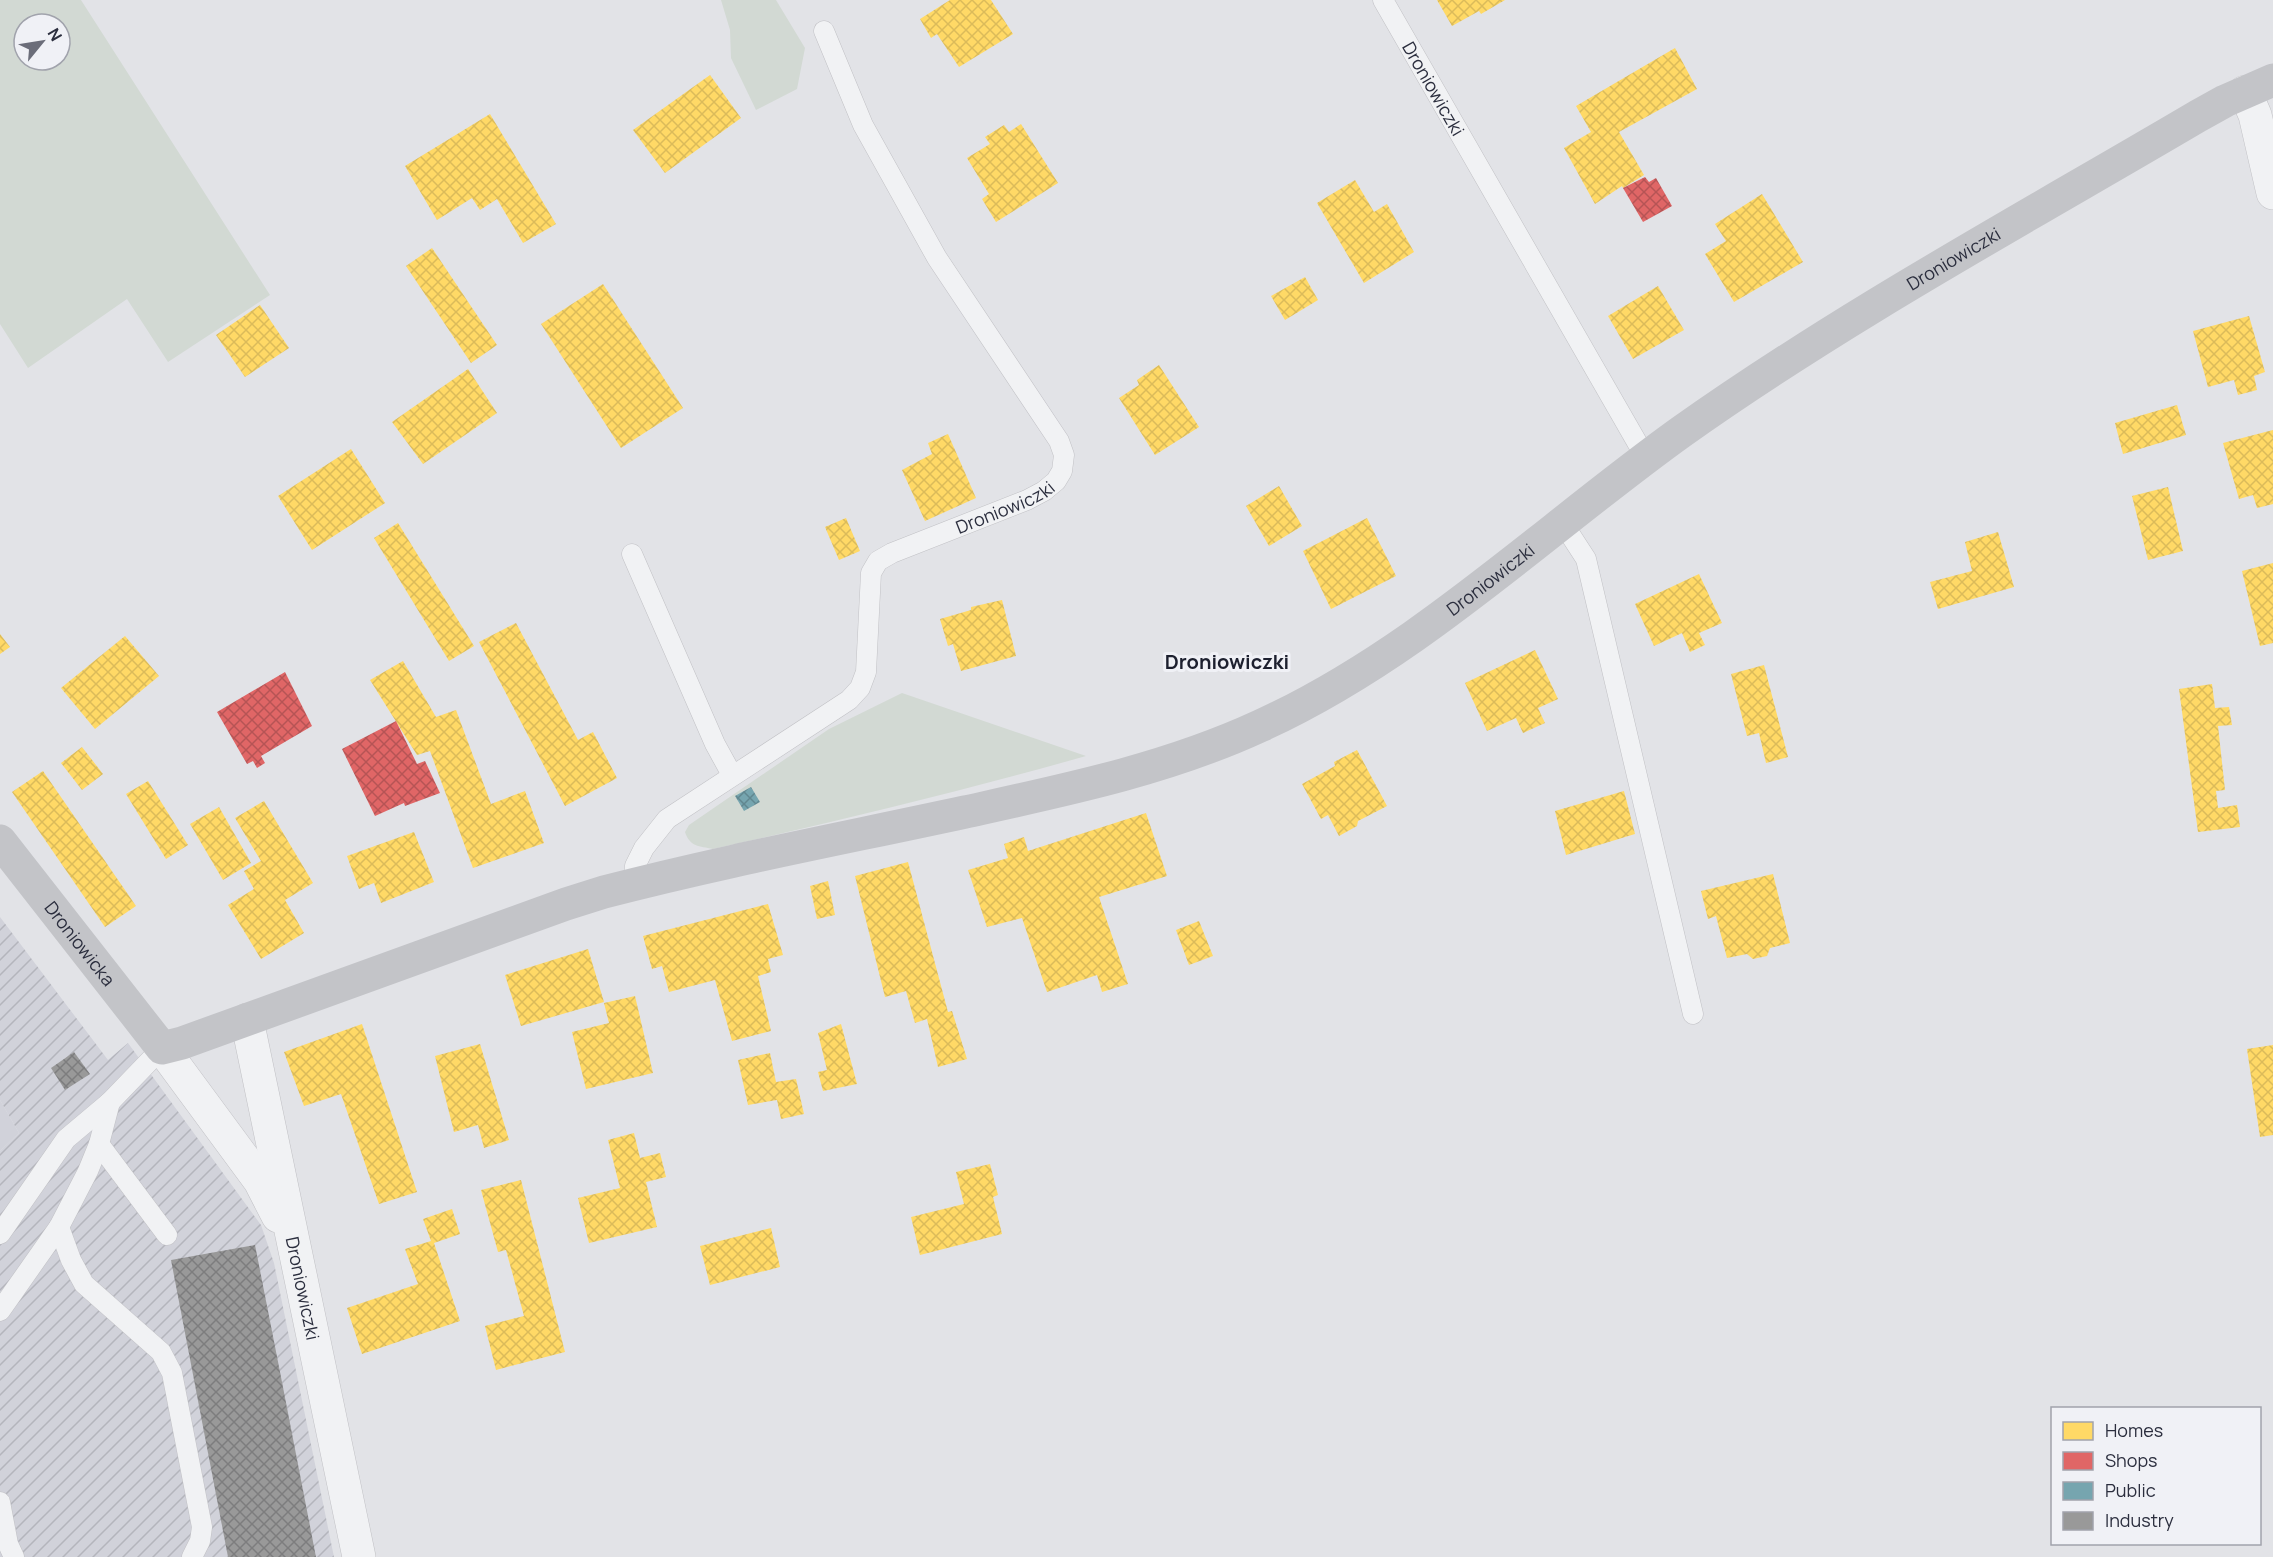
<svg xmlns="http://www.w3.org/2000/svg" width="2273" height="1557" viewBox="0 0 2273 1557" font-family="Manrope,sans-serif">
<style>
.built{fill:#d1d2da}
.industrial{fill:url(#industrial-furrows)}
.grass{fill:#d2d9d3;fill-rule:evenodd}
.homes{fill:url(#homes-cross-hatch)}
.shops{fill:url(#shops-cross-hatch)}
.public{fill:url(#public-cross-hatch)}
.industry{fill:url(#industry-cross-hatch)}
.lines{fill:none;stroke-linecap:round;stroke-linejoin:round}
.lane-casing{stroke:#c1c1c5;stroke-width:21}
.street-casing{stroke:#c1c1c5;stroke-width:34}
.lane{stroke:#f1f2f4;stroke-width:20}
.street{stroke:#f1f2f4;stroke-width:33}
.secondary{stroke:#c3c4c8;stroke-width:33}
.labels{text-anchor:middle;dominant-baseline:central;stroke-width:6;stroke-linejoin:round;paint-order:stroke}
.street-label{font-size:18px;fill:#2b2e3e;stroke:#f0f1f6}
.neighbourhood-label{font-size:20px;font-weight:bold;fill:#1d202f;stroke:#f0f1f6}
</style>
<defs>
<pattern id="industrial-furrows" width="10" height="10" patternUnits="userSpaceOnUse" patternTransform="scale(1.5)"><rect width="10" height="10" fill="#d1d2da"/><path d="M-1 1l2-2M0 10L10 0M9 11l2-2" fill="none" stroke="#b4b5bc"/></pattern>
<pattern id="homes-cross-hatch" width="8" height="8" patternUnits="userSpaceOnUse" patternTransform="scale(1.5)"><rect width="8" height="8" fill="#ffd966"/><path d="M0 0l8 8M0 8l8-8" fill="none" stroke="#dbbb5a"/></pattern>
<pattern id="shops-cross-hatch" width="8" height="8" patternUnits="userSpaceOnUse" patternTransform="scale(1.5)"><rect width="8" height="8" fill="#e06666"/><path d="M0 0l8 8M0 8l8-8" fill="none" stroke="#b65455"/></pattern>
<pattern id="public-cross-hatch" width="8" height="8" patternUnits="userSpaceOnUse" patternTransform="scale(1.5)"><rect width="8" height="8" fill="#76a5af"/><path d="M0 0l8 8M0 8l8-8" fill="none" stroke="#618790"/></pattern>
<pattern id="industry-cross-hatch" width="8" height="8" patternUnits="userSpaceOnUse" patternTransform="scale(1.5)"><rect width="8" height="8" fill="#999"/><path d="M0 0l8 8M0 8l8-8" fill="none" stroke="#7d7d7e"/></pattern>
</defs>
<rect width="100%" height="100%" fill="#e2e3e7"/>
<polygon class="built" points="0,1100 19,1133 0,1151"/>
<polygon class="industrial" points="0,917 108,1060 128,1043 261,1225 274,1263 334,1557 0,1557 0,1151 19,1133 0,1100"/>
<g class="grass">
<path d="M 0,0 L 81,0 L 270,295 L 168,362 L 127,299 L 28,368 L 0,324 ZM 24,24 L 60,24 L 60,60 L 24,60 Z"/>
<polygon points="721,0 776,0 805,48 797,89 756,110 731,58 730,30"/>
<path d="M 902,693 L 1086,756 C 963,791 838,821 713,849 C 699,846 690,847 685,832 L 689,825 L 829,729 Z"/>
</g>
<g class="homes">
<polygon points="950,0 991,0 1013,34 959,67 937,34 931,38 920,19"/>
<polygon points="1437,0 1505,0 1481,14 1479,11 1452,26"/>
<polygon points="1675,48 1697,89 1619,132 1644,175 1623,188 1622,186 1595,204 1564,148 1591,132 1576,106"/>
<polygon points="710,75 741,118 665,173 633,130"/>
<polygon points="490,114 556,224 523,243 497,199 480,210 472,198 437,220 405,166"/>
<polygon points="1021,124 1058,183 996,222 982,199 989,194 967,158 990,144 985,137 1004,125 1009,132"/>
<polygon points="1355,180 1374,212 1387,204 1414,252 1364,283 1317,203"/>
<polygon points="1762,194 1803,262 1734,302 1705,254 1726,241 1715,224"/>
<polygon points="432,248 497,345 471,363 406,266"/>
<polygon points="1305,277 1318,300 1285,320 1271,296"/>
<polygon points="603,284 683,408 621,448 541,324"/>
<polygon points="1658,286 1684,330 1633,359 1608,316"/>
<polygon points="260,305 289,348 245,377 216,335"/>
<polygon points="2249,316 2265,372 2254,376 2257,390 2238,395 2234,380 2208,387 2193,331"/>
<polygon points="1159,365 1199,427 1155,455 1119,398 1139,385 1137,380"/>
<polygon points="468,369 497,413 423,464 392,422"/>
<polygon points="2177,405 2186,435 2123,454 2115,423"/>
<polygon points="2273,430 2273,504 2257,508 2253,495 2239,499 2223,443"/>
<polygon points="948,434 976,498 925,521 902,470 932,454 928,443"/>
<polygon points="351,449 385,503 312,550 278,496"/>
<polygon points="1279,486 1302,526 1269,546 1246,506"/>
<polygon points="2168,487 2183,551 2148,560 2132,496"/>
<polygon points="846,518 860,551 839,560 825,527"/>
<polygon points="1367,518 1396,576 1331,609 1303,551"/>
<polygon points="398,523 474,646 449,661 374,538"/>
<polygon points="1998,532 2014,587 1938,609 1930,582 1972,571 1965,542"/>
<polygon points="2273,563 2273,643 2260,646 2242,571"/>
<polygon points="1699,574 1722,623 1699,633 1705,645 1690,652 1682,633 1654,646 1635,604"/>
<polygon points="1002,600 1016,656 961,671 953,644 948,646 940,619 971,610 971,607"/>
<polygon points="516,623 578,740 593,732 617,778 565,806 479,642"/>
<polygon points="0,634 10,647 0,654"/>
<polygon points="125,636 159,676 95,729 61,688"/>
<polygon points="1535,650 1558,699 1538,708 1545,723 1523,733 1516,718 1487,731 1465,683"/>
<polygon points="403,661 436,717 456,710 491,804 525,791 544,843 473,868 430,751 417,755 370,680"/>
<polygon points="1764,665 1788,757 1766,763 1759,733 1747,736 1731,674"/>
<polygon points="2212,684 2215,708 2229,707 2232,725 2218,726 2225,790 2216,791 2218,808 2237,805 2240,827 2198,832 2179,689"/>
<polygon points="82,747 103,774 82,790 61,763"/>
<polygon points="1357,750 1387,806 1358,821 1357,826 1339,836 1328,815 1321,819 1302,784 1335,766 1334,762"/>
<polygon points="43,771 136,906 105,927 12,792"/>
<polygon points="148,781 188,845 166,859 126,794"/>
<polygon points="1624,791 1635,834 1566,855 1555,811"/>
<polygon points="264,801 313,883 285,900 304,933 261,959 228,905 254,889 244,871 261,861 235,818"/>
<polygon points="219,807 251,863 223,880 190,824"/>
<polygon points="1146,813 1167,876 1099,897 1128,984 1102,992 1097,975 1047,992 1022,918 987,927 968,870 1008,858 1004,844 1024,837 1028,851"/>
<polygon points="414,832 434,882 381,903 374,883 359,889 347,856"/>
<polygon points="908,862 948,1012 952,1011 967,1059 938,1067 927,1019 915,1023 906,991 885,997 855,876"/>
<polygon points="1773,874 1790,943 1770,948 1767,956 1753,959 1747,954 1727,958 1716,916 1708,919 1701,891"/>
<polygon points="828,881 835,915 817,919 810,886"/>
<polygon points="768,904 783,955 768,959 771,972 758,976 771,1031 732,1041 715,980 669,992 662,966 652,969 643,936"/>
<polygon points="1199,921 1213,956 1189,965 1176,930"/>
<polygon points="588,949 604,1002 521,1026 505,975"/>
<polygon points="635,996 653,1073 586,1089 572,1032 609,1023 604,1003"/>
<polygon points="362,1024 417,1192 379,1204 341,1094 304,1106 284,1052"/>
<polygon points="841,1024 857,1084 823,1091 818,1072 827,1070 818,1033"/>
<polygon points="480,1044 509,1140 484,1148 478,1125 454,1132 435,1056"/>
<polygon points="2273,1045 2273,1135 2260,1137 2247,1049"/>
<polygon points="770,1053 776,1082 796,1079 804,1114 781,1119 777,1100 748,1105 738,1060"/>
<polygon points="634,1133 640,1158 660,1153 666,1177 646,1182 657,1227 589,1243 578,1198 620,1188 608,1140"/>
<polygon points="990,1164 998,1195 993,1197 1002,1234 920,1255 911,1217 964,1204 956,1172"/>
<polygon points="521,1180 565,1352 496,1370 485,1326 524,1316 506,1250 498,1252 481,1190"/>
<polygon points="452,1209 460,1234 434,1243 460,1321 362,1354 347,1308 418,1284 405,1249 431,1241 423,1219"/>
<polygon points="771,1228 780,1267 710,1285 700,1246"/>
</g>
<g class="shops">
<polygon points="1645,177 1649,182 1656,178 1672,206 1643,222 1623,188"/>
<polygon points="285,672 312,726 261,756 265,763 257,768 253,761 247,764 217,712"/>
<polygon points="396,721 417,764 425,761 440,793 405,806 404,803 375,816 342,749"/>
</g>
<polygon class="public" points="751,787 760,802 744,811 735,796"/>
<g class="industry">
<polygon points="74,1052 90,1074 65,1090 51,1068"/>
<polygon points="255,1245 281,1377 316,1557 228,1557 171,1260"/>
</g>
<g class="lines">
<defs>
<g id="lane">
<path id="s1" d="M 1383,0 L 1646,458"/>
<polyline points="1562,522 1586,559 1693,1014"/>
<polyline points="632,554 715,744 732,775"/>
<path id="s2" d="M 633,885 L 635,866 L 644,848 L 667,819 L 849,700 L 860,688 L 866,672 L 871,573 L 878,561 L 892,553 L 1027,500 L 1044,491 L 1056,481 L 1062,471 L 1064,455 L 1059,441 L 937,258 L 863,125 L 824,31"/>
<polyline points="110,1102 99,1144 88,1171 59,1227 71,1260 84,1284 161,1352 172,1373 202,1527 200,1541 192,1557"/>
<polyline points="99,1144 167,1235"/>
<polyline points="0,1234 66,1139 110,1102 162,1048"/>
<polyline points="0,1311 59,1227"/>
<polyline points="0,1502 8,1544 14,1557"/>
</g>
<g id="street">
<polyline points="2245,92 2255,115 2273,193"/>
<path id="s3" d="M 247,1020 L 359,1557"/>
<polyline points="162,1048 260,1181 278,1216"/>
</g>
</defs>
<use href="#lane" class="lane-casing"/>
<use href="#street" class="street-casing"/>
<use href="#lane" class="lane"/>
<use href="#street" class="street"/>
<path class="secondary" id="s4" d="M 0,841 L 162,1048 L 182,1043 L 566,904 L 604,892 C 723,861 845,838 965,812 C 1065,790 1167,769 1260,726 C 1416,655 1543,531 1681,432 C 1846,315 2025,218 2198,116 L 2225,101 L 2273,80"/>
</g>
<g class="labels">
<g class="street-label">
<text stroke="none"><textPath href="#s1" startOffset="102">Droniowiczki</textPath></text>
<text stroke="none"><textPath href="#s4" startOffset="2247">Droniowiczki</textPath></text>
<text stroke="none"><textPath href="#s2" startOffset="578">Droniowiczki</textPath></text>
<text stroke="none"><textPath href="#s4" startOffset="1683">Droniowiczki</textPath></text>
<text stroke="none"><textPath href="#s4" startOffset="130">Droniowicka</textPath></text>
<text stroke="none"><textPath href="#s3" startOffset="274">Droniowiczki</textPath></text>
</g>
<g class="neighbourhood-label">
<text x="1227" y="661">Droniowiczki</text>
</g>
</g>
<rect x="2051" y="1407" width="210" height="138" fill="#f0f1f6" stroke="#a1a3ac" stroke-width="1.5"/>
<rect x="2063" y="1422" width="30" height="18" fill="#ffd966" stroke="#a1a3ac" stroke-width="1.5"/>
<text x="2105" y="1437" font-size="18" fill="#2b2e3e">Homes</text>
<rect x="2063" y="1452" width="30" height="18" fill="#e06666" stroke="#a1a3ac" stroke-width="1.5"/>
<text x="2105" y="1467" font-size="18" fill="#2b2e3e">Shops</text>
<rect x="2063" y="1482" width="30" height="18" fill="#76a5af" stroke="#a1a3ac" stroke-width="1.5"/>
<text x="2105" y="1497" font-size="18" fill="#2b2e3e">Public</text>
<rect x="2063" y="1512" width="30" height="18" fill="#999999" stroke="#a1a3ac" stroke-width="1.5"/>
<text x="2105" y="1527" font-size="18" fill="#2b2e3e">Industry</text>
<g transform="translate(42 42) rotate(60)"><circle r="28" fill="#f0f1f6" stroke="#a1a3ac" stroke-width="1.5"/>
<path d="M0-4.5L10 22L0 15L-10 22Z" fill="#6b6d79"/>
<text y="-9" font-size="16" font-weight="bold" text-anchor="middle" fill="#2b2e3e">N</text>
</g>
</svg>
